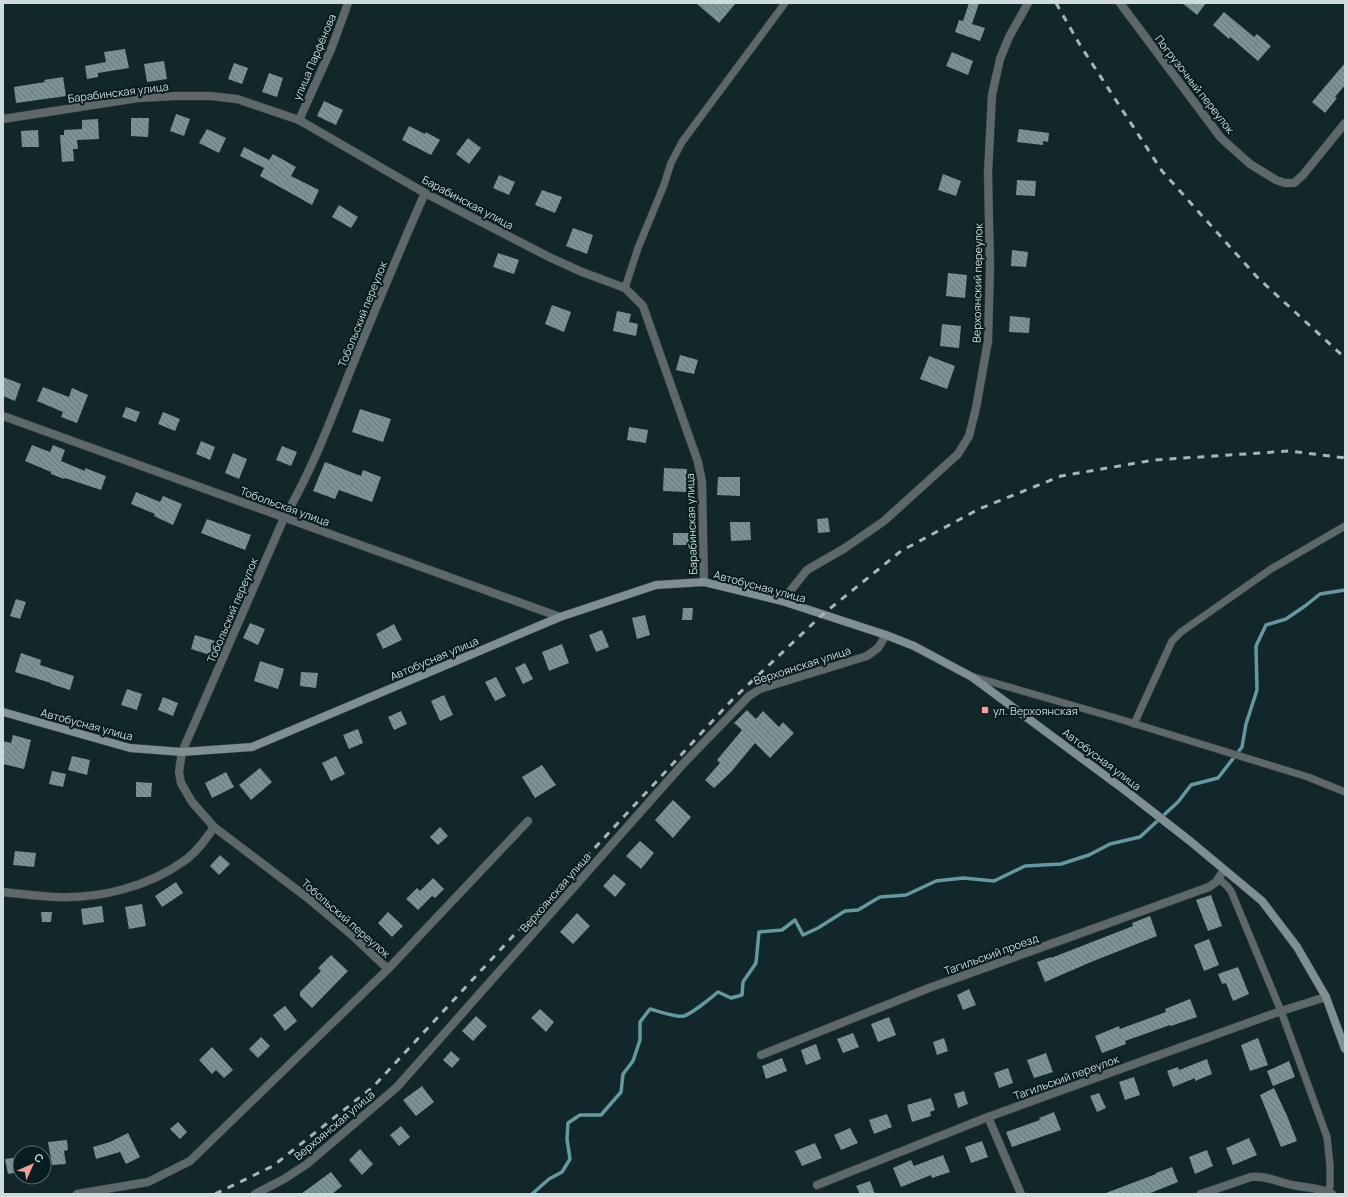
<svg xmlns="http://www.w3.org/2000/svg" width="1348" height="1197" viewBox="0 0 1348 1197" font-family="Manrope,sans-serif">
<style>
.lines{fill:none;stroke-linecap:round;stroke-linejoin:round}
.stream{stroke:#649a9f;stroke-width:3.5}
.building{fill:url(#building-back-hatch)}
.lane-casing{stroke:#304445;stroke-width:8}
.street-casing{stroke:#304445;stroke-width:9}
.secondary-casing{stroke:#304445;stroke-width:9}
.lane{stroke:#5e6869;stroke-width:7}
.street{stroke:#5e6869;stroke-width:8}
.secondary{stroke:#808f91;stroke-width:8}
.rail{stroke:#a7b5b6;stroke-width:3;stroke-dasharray:7 7;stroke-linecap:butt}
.poi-dot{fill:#f59b98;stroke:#081d1f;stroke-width:1.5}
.labels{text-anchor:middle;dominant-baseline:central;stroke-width:4;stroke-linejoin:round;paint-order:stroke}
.street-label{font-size:11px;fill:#cedadb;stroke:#081d1f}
.poi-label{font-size:11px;fill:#cedadb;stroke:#081d1f;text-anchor:start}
</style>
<defs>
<pattern id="building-back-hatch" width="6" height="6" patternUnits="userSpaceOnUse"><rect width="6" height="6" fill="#7b9395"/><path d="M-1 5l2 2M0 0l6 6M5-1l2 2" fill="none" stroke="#697a7c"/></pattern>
</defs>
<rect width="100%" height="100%" fill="#122729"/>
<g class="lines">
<path class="stream" d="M 532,1194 L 549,1179 L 562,1172 L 570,1159 L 567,1139 L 568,1123 L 580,1115 L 601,1115 L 621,1092 L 623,1074 L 633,1061 L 640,1040 L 640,1022 L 650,1009 C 658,1011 677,1018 684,1016 C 691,1014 711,998 718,992 L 731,998 L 742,995 L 743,982 L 756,963 L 759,932 L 782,930 L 795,920 L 803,935 L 818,928 L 845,911 L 858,910 L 880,897 L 906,895 L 936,881 L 963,878 L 994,881 L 1025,866 L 1061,864 L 1089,855 L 1110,844 L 1140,837 L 1178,802 L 1191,785 L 1218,778 L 1242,747 L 1246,724 L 1257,690 L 1256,646 L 1266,625 L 1286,619 L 1305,606 L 1320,594 L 1345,590"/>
</g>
<g class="building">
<polygon points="696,3 736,3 719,23"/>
<polygon points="969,3 979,3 972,24 985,28 980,41 955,32 959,20 963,21"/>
<polygon points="1182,3 1206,3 1197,15"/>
<polygon points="1224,12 1254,37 1257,34 1271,46 1258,61 1230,37 1229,39 1213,25"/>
<polygon points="125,49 129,68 98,73 98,77 87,79 85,66 106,62 104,52"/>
<polygon points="952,52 973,61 968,75 946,66"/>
<polygon points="164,61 167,79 147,82 144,64"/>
<polygon points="234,63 248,68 242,84 228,79"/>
<polygon points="1345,63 1345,85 1335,97 1337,98 1325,113 1312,102"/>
<polygon points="269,73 283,78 277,97 262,92"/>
<polygon points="63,77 66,96 16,103 14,87 45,82 44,80"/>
<polygon points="324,101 343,110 336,125 317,116"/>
<polygon points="176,114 190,119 184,136 170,131"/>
<polygon points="131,118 149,118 148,137 131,136"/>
<polygon points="98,119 99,139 77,140 78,149 73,149 74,161 62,162 60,135 64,135 64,130 82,129 82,120"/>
<polygon points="409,126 425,134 426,132 440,140 431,155 402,140"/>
<polygon points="207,129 226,138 219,153 199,143"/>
<polygon points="1019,129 1049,133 1048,142 1043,141 1043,145 1017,142"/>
<polygon points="38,130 39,147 22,147 21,131"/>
<polygon points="468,138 481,148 469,164 456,154"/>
<polygon points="244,147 269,160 273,154 296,167 291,176 319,190 312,205 260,176 264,168 240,156"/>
<polygon points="943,174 961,181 956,196 938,190"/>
<polygon points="499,175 515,182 509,195 493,188"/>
<polygon points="1017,180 1036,181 1035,196 1016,195"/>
<polygon points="542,190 562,197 555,213 535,205"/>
<polygon points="339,205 358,217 351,228 332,217"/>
<polygon points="573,228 593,235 587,254 566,246"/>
<polygon points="1012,250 1028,252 1026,267 1011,266"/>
<polygon points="498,253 519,260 514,274 493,267"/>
<polygon points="948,273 967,275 965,298 946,296"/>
<polygon points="552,305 571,312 564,332 545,324"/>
<polygon points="617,311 631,314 629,322 638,324 636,336 613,331"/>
<polygon points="1010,316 1030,318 1029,333 1009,332"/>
<polygon points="942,324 961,326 959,348 940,346"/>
<polygon points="680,355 698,360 694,374 676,370"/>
<polygon points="929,356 955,366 947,389 920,379"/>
<polygon points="3,377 21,384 15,401 3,396"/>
<polygon points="43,387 69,397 72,388 88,395 77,423 61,417 63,412 37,401"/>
<polygon points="126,407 140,412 136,422 122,417"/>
<polygon points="360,409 391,419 383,442 352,432"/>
<polygon points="163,412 180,419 175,431 158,424"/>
<polygon points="629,427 648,430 646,443 627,440"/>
<polygon points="201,441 215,447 210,460 196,454"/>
<polygon points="32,445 50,452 53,445 65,450 61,461 85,471 85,468 106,476 101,490 65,478 64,479 51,474 51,472 25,461"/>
<polygon points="282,446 297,452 291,466 276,460"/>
<polygon points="233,453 247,459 239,479 225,473"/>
<polygon points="325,462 361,476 363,470 381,477 372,502 339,490 335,499 313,491"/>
<polygon points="664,468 687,469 686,492 663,491"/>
<polygon points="718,477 740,477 740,496 717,495"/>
<polygon points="136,492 160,502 163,496 182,504 173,525 154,516 155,514 131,504"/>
<polygon points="828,518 830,532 818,533 817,519"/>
<polygon points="207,519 251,535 245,550 201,533"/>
<polygon points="730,522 750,522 751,540 731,541"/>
<rect x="673" y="533" width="18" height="12"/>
<polygon points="16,599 26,602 20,619 10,616"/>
<polygon points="683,608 693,608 692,620 682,620"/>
<polygon points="645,615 650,635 637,639 632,618"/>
<polygon points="250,623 265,629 258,645 243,638"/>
<polygon points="394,624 402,640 383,649 376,634"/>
<polygon points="602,630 609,647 596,652 589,635"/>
<polygon points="195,635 215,641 210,655 191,649"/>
<polygon points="562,644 569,663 549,671 542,652"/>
<polygon points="21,653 41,660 40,665 74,676 70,690 51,684 51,683 15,672"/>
<polygon points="260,661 284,669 278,689 254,681"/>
<polygon points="525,663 533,679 523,684 515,668"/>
<polygon points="301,672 318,673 316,688 300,686"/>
<polygon points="496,677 506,696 495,701 485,682"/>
<polygon points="127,689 142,694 137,710 121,705"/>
<polygon points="444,695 453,715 440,721 431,701"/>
<polygon points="163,697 178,703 173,716 158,710"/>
<polygon points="747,710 756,719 763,711 779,727 783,722 794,733 770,758 755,743 731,772 714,788 705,780 720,763 717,760 742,730 734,723"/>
<polygon points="401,711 407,724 394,730 388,717"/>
<polygon points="358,729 363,743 349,749 343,735"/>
<polygon points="13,735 31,740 24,769 3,764 3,741 11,743"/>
<polygon points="72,756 90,760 87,775 68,770"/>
<polygon points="336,756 345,774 331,781 322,763"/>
<polygon points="542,765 556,785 535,798 522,777"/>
<polygon points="260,768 272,782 251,800 239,785"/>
<polygon points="52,771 66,774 63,787 49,784"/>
<polygon points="226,772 234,787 212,798 205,783"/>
<polygon points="136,782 152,783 151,797 136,797"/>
<polygon points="673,800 691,817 673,838 655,820"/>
<polygon points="440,827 448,836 438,845 430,837"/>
<polygon points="640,841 654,853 641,869 626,856"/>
<polygon points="15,851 36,853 34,867 13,865"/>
<polygon points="220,855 230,864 219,875 210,866"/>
<polygon points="614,874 626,884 615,897 603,886"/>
<polygon points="433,878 444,889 435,898 432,896 418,910 406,899 417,888 420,891"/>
<polygon points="176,882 183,893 162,907 155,896"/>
<polygon points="1211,895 1222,926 1208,931 1196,900"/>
<polygon points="142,904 146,926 129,929 125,907"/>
<polygon points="102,906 104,922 83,925 81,909"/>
<polygon points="41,912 52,912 51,922 42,922"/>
<polygon points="388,912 403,926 392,937 378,923"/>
<polygon points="577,913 590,926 573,944 560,932"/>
<polygon points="1150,916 1157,936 1091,962 1045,982 1037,962 1051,957 1051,958 1133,926 1132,923"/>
<polygon points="1209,939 1219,965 1204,971 1194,945"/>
<polygon points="331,955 348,971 312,1008 300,996 300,992 321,971 318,968"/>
<polygon points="1238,967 1249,994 1233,1001 1226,983 1222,984 1218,974"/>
<polygon points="969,989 976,1005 963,1010 957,995"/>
<polygon points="1190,999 1197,1017 1171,1026 1170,1025 1125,1041 1126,1044 1102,1053 1095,1036 1119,1026 1120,1029 1166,1012 1165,1009"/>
<polygon points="285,1006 297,1021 285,1031 273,1015"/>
<polygon points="540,1009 554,1022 546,1032 531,1018"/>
<polygon points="476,1016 487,1026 473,1041 462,1031"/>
<polygon points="889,1017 896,1035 878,1042 871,1024"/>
<polygon points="853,1033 859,1047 843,1053 837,1039"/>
<polygon points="261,1037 270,1046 258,1058 249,1049"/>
<polygon points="944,1038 948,1051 937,1055 933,1042"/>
<polygon points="1258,1038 1268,1065 1250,1071 1241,1045"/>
<polygon points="816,1044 821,1059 806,1065 801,1050"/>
<polygon points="212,1047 233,1070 224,1078 216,1070 212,1074 199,1060"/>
<polygon points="451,1051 460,1059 452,1068 443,1060"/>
<polygon points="1046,1053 1053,1072 1034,1078 1027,1060"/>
<polygon points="782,1058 787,1071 766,1079 762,1066"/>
<polygon points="1207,1059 1212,1074 1195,1081 1195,1078 1173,1087 1167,1071 1178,1067 1179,1070"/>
<polygon points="1289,1061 1295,1077 1273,1086 1267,1071"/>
<polygon points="1008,1068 1013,1083 999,1088 994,1073"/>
<polygon points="1134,1077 1140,1095 1125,1100 1119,1082"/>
<polygon points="422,1086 434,1102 416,1116 403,1100"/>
<polygon points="1274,1088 1288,1118 1297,1141 1281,1147 1260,1095"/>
<polygon points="964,1091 968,1104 958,1108 954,1094"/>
<polygon points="1099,1093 1106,1108 1097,1112 1090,1096"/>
<polygon points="931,1098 935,1110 930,1112 931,1116 912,1122 907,1105"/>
<polygon points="1054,1112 1061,1130 1012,1147 1006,1132 1040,1120 1039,1118"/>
<polygon points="887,1114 892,1127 874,1134 869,1120"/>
<polygon points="178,1122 187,1132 180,1139 170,1129"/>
<polygon points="401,1126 410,1137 399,1146 390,1135"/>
<polygon points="850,1128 858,1143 841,1150 834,1135"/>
<polygon points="128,1133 140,1157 126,1164 120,1152 96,1159 93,1147 110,1142"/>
<polygon points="1249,1138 1257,1155 1233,1165 1226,1148"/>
<polygon points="67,1140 68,1150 64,1151 66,1164 52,1165 48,1142"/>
<polygon points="982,1141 988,1157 971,1163 965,1147"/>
<polygon points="815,1143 822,1158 802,1166 795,1151"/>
<polygon points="360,1149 373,1164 362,1175 349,1160"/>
<polygon points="1207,1150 1213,1166 1195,1174 1189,1157"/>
<polygon points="943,1155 950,1172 932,1178 931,1175 901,1187 893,1168 911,1160 914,1166"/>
<polygon points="20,1157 20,1172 8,1174 5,1159"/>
<polygon points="1172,1167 1178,1182 1148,1194 1106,1194 1106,1193 1156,1174 1156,1173"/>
<polygon points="331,1172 342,1186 332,1194 301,1194"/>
<polygon points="870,1181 875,1194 860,1194 856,1186"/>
</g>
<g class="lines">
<defs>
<g id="lane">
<polyline points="625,288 638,248 664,185 671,163 682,142 785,3"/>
<polyline points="974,677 1116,718 1308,777 1345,792"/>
<polyline points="1134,724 1172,641 1181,632 1271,569 1345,526"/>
<polyline points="1219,879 1227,886 1231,891 1281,1011 1327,1137 1330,1165 1330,1186 1328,1192"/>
</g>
<g id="street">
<polyline points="1120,3 1221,138 1250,164 1276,180 1285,183 1294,183 1303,175 1345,123"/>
<polyline points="3,119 138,98 176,96 210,96 237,99 299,120 425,193 549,257 582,272 625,288 643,306 698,462 702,482 704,582"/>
<polyline points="299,120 332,47 348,3"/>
<polyline points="3,416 560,617"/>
<polyline points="782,601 807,570 845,548 884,521 958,454 969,436 976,408 988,341 990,269 988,173 992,95 1000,59 1009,37 1028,3"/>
<path d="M 3,892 C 20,894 37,896 55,897 C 99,899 148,887 184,861 C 197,852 206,839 214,827"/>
<path d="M 388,969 L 353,936 L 309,899 L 214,827 L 192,802 L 181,783 L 179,772 L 182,752 L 284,518 C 312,471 331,419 351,369 C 375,310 399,251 425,193"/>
<polyline points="761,1055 929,988 1209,887 1216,882 1224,870"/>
<polyline points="988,1117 1021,1194"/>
<polyline points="817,1185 988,1117 1281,1011 1326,997"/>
<polyline points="77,1194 148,1182 190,1161 388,969 528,821"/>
<polyline points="255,1194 284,1179 307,1164 397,1087 682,765 749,696 760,689 867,656 878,648 886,635"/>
<path d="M 1201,1194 L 1251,1177 C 1267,1175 1282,1184 1298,1186 C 1310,1188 1321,1188 1332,1194"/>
</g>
<polyline id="secondary" points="3,712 130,748 182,752 252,747 560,617 656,585 704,582 782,601 886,635 914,646 972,677 1126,791 1190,841 1262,901 1297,947 1326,997 1345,1049"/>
</defs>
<use href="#lane" class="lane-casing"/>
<use href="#street" class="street-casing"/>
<use href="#secondary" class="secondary-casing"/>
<use href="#lane" class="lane"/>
<use href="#street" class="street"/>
<use href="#secondary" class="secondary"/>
<g class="rail">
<polyline points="1056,3 1080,45 1162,171 1257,277 1345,358"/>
<polyline points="215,1194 273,1166 373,1087 732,700 822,615 901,551 979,509 1061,476 1154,460 1290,451 1345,458"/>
</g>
</g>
<rect class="poi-dot" x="981" y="706" width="8" height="8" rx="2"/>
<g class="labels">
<g class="street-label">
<text transform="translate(314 57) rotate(-67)">улица Парфёнова</text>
<text transform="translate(1195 84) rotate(52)">Погрузочный переулок</text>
<text transform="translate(118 92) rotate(-7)">Барабинская улица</text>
<text transform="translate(468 202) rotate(28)">Барабинская улица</text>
<text transform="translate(977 283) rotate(-89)">Верхоянский переулок</text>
<text transform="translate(362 314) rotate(-68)">Тобольский переулок</text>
<text transform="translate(285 506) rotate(20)">Тобольская улица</text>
<text transform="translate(691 524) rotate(-92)">Барабинская улица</text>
<text transform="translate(760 586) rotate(15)">Автобусная улица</text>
<text transform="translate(232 610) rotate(-67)">Тобольский переулок</text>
<text transform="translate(434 658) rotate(-23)">Автобусная улица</text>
<text transform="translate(802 665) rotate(-18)">Верхоянская улица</text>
<text transform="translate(87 724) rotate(15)">Автобусная улица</text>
<text transform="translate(1102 759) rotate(37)">Автобусная улица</text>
<text transform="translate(555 892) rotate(-49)">Верхоянская улица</text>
<text transform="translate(346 918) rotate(41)">Тобольский переулок</text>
<text transform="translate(991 954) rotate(-20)">Тагильский проезд</text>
<text transform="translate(1066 1077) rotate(-20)">Тагильский переулок</text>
<text transform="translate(334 1125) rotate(-40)">Верхоянская улица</text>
</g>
<g class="poi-label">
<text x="993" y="710">ул. Верхоянская</text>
</g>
</g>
<rect width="1348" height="1197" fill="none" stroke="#cedadb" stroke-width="8"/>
<g transform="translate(32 1165) rotate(45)"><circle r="19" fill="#081d1f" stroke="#57696a"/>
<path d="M0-3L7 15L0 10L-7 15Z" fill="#f59b98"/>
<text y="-6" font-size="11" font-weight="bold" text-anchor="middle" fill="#cedadb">С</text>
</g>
</svg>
